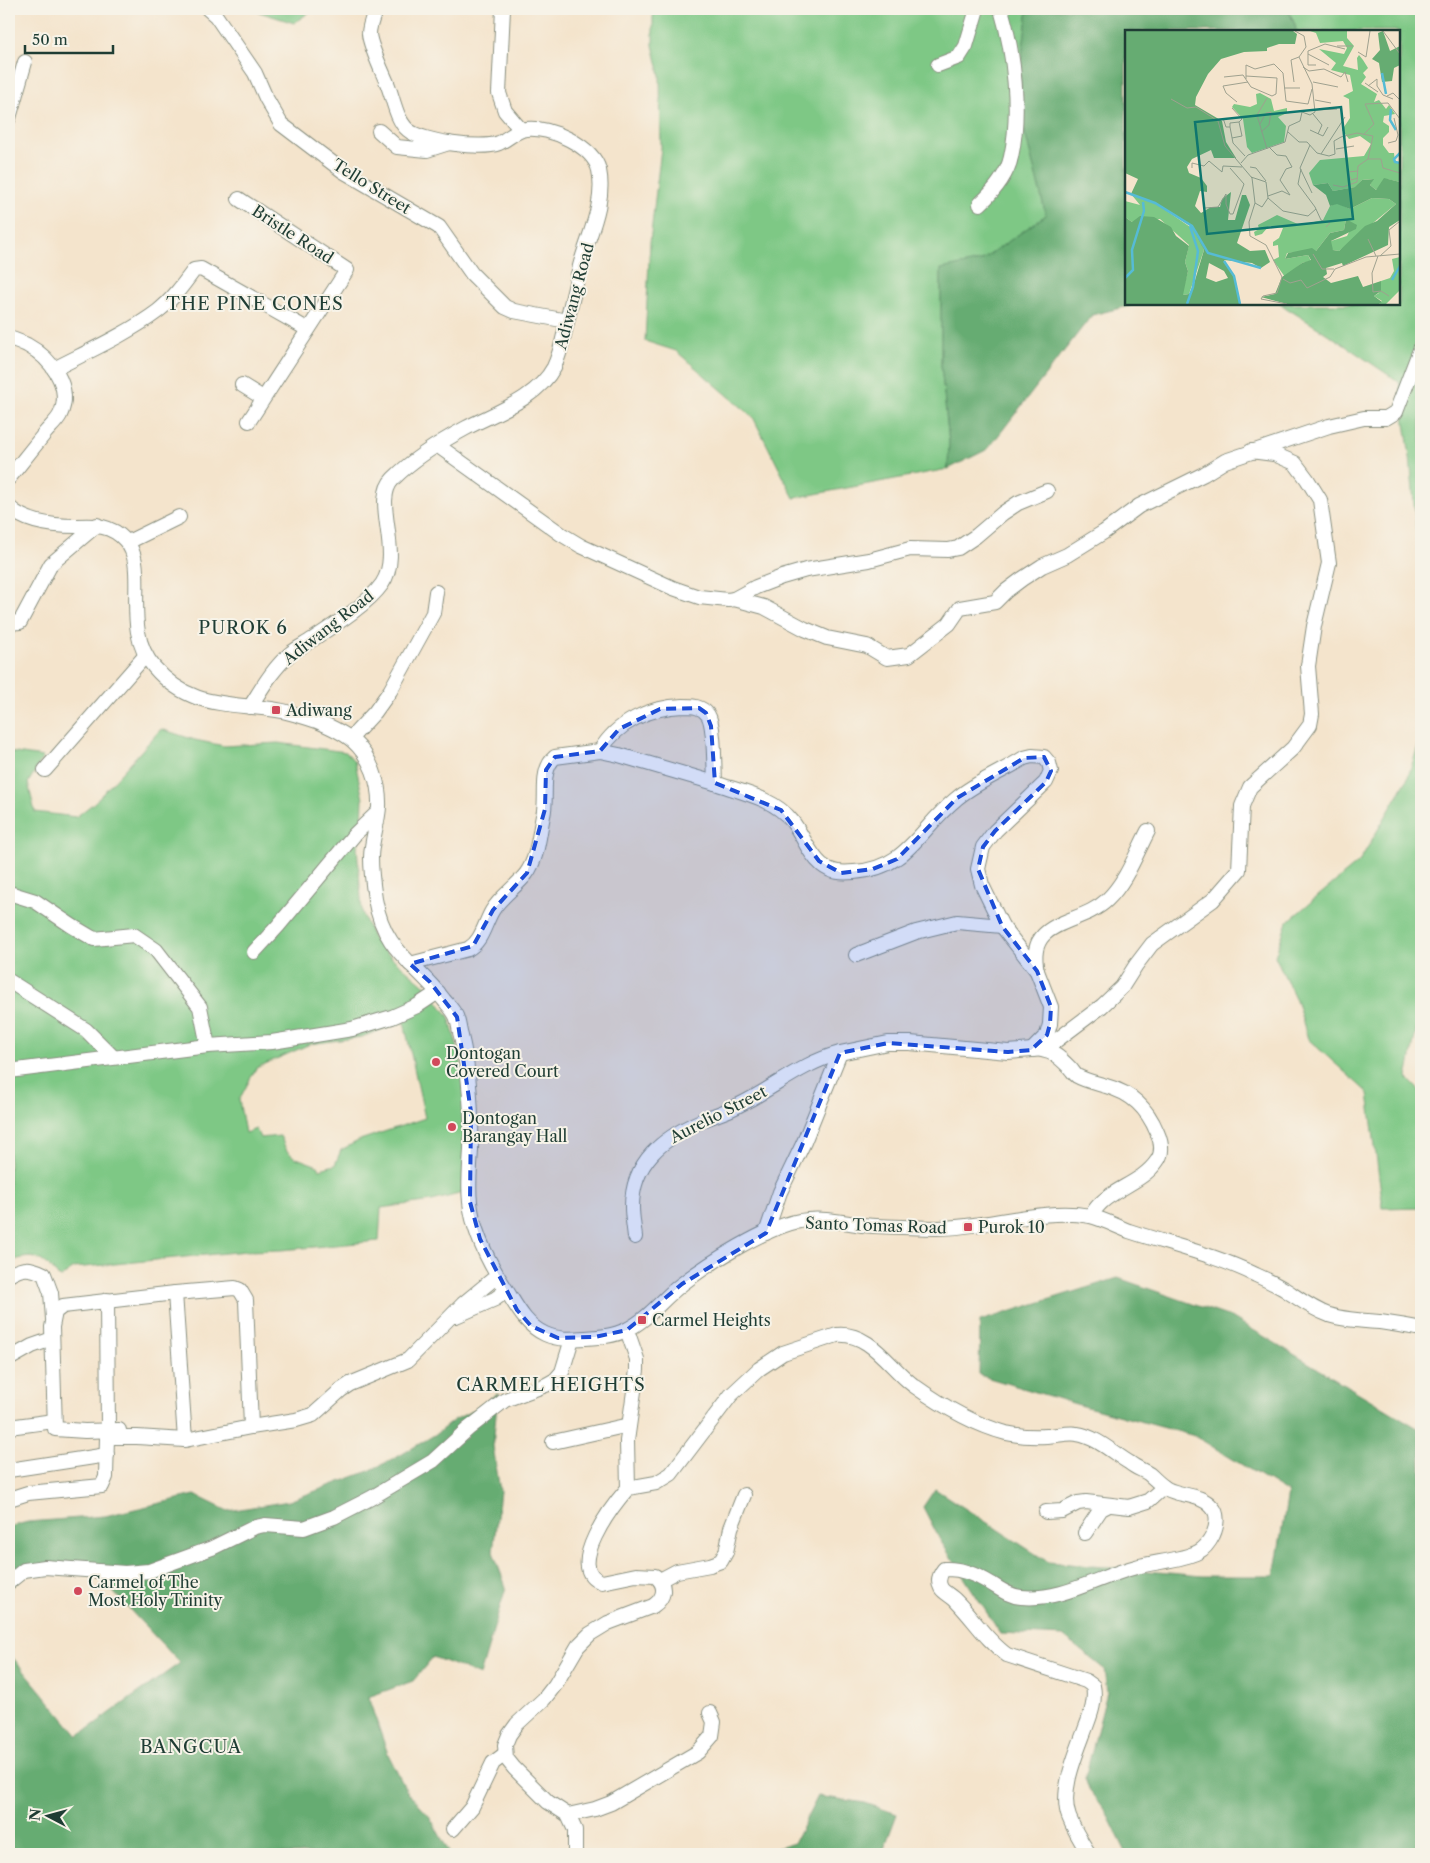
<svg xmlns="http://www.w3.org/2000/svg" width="1430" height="1863" viewBox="0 0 1430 1863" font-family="'Libre Caslon Text',serif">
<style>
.green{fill:#7ec885;stroke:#4e825c;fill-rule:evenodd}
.forest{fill:#66ac72;stroke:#427453}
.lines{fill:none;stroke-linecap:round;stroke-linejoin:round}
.minor-casing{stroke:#8a9080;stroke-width:16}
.minor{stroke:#fff;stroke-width:14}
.marked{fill:#1d4ed8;fill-opacity:0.2;stroke:#1d4ed8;stroke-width:4;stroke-dasharray:10 6;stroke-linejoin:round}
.poi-dot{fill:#d1495b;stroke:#f7f3e8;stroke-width:2}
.labels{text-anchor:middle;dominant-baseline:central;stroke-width:4;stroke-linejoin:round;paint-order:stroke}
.street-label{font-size:16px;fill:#1f3d34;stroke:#f7f3e8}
.poi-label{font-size:16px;fill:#1f3d34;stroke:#f7f3e8;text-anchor:start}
.neighbourhood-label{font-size:18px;letter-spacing:1px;fill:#1f3d34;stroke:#f7f3e8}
.inset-river{fill:none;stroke:#56bbd5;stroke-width:2.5}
.inset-road{fill:none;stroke:#9fa18f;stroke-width:1}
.view{fill:#0f766e;fill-opacity:0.15;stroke:#0f766e;stroke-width:2.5}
.inset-edge{fill:none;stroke:#1f3d34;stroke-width:2.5}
</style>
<rect width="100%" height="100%" fill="#f7f3e8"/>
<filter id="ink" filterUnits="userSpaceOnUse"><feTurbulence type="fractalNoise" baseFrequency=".02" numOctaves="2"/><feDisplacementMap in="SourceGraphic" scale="10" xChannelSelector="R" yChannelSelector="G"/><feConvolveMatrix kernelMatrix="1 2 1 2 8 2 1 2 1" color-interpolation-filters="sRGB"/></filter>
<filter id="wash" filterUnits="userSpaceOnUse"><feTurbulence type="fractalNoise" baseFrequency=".0096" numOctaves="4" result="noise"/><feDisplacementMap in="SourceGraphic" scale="20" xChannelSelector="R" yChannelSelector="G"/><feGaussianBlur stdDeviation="1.12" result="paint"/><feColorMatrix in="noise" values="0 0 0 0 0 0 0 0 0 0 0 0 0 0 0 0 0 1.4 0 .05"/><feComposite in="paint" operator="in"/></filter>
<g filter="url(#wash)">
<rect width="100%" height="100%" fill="#f4e4cc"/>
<g class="green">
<polygon points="250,9 314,9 294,23"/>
<polygon points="653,9 1028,9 1020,72 1023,125 1046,215 981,261 941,270 941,365 949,442 948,469 794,498 753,417 676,351 645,341 650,242 661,148 660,75 653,45"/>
<polygon points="1288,9 1421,9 1421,86 1418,91 1421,91 1421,570 1418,549 1410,457 1399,382 1334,338 1280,304 1399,304 1399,31 1296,31 1295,25"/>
<path d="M 161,729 L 195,740 L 224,746 L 278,743 L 346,752 L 355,762 L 363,799 L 362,825 L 357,847 L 362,912 L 373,938 L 392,958 L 429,989 L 449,1017 L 455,1038 L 460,1056 L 467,1110 L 463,1193 L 432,1201 L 381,1208 L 379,1241 L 281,1250 L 246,1251 L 74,1268 L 60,1278 C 41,1258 37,1252 9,1262 L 9,752 L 43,757 L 28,783 L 35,812 L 76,817 L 95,802 ZM 404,1022 L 425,1118 L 360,1140 L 341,1150 L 335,1165 L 320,1169 L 318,1166 L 294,1157 L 287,1151 L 280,1136 L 260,1138 L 256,1129 L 245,1133 L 239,1100 L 256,1068 L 310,1044 L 361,1037 Z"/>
<polygon points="1421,737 1421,1004 1407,1078 1421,1092 1421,1207 1383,1208 1368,1093 1308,1039 1297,1002 1275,956 1287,922 1359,862 1407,780"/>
</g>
<g class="forest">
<polygon points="1028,9 1288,9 1295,25 1296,31 1126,31 1126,304 1137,304 1092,315 988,449 948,469 949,442 941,365 941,269 981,261 1046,215 1023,125 1020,72"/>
<polygon points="1118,1278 1233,1318 1421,1430 1421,1854 1127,1854 1106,1812 1089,1790 1085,1778 1107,1692 1104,1669 1063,1636 1000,1633 940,1540 923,1507 935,1489 1048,1562 1202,1576 1274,1576 1288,1493 1195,1436 1076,1404 979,1375 980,1321"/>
<polygon points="498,1393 493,1446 500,1491 493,1552 506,1587 480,1675 433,1657 413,1681 368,1697 388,1754 407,1792 430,1817 450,1854 9,1854 9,1653 78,1736 180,1663 98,1576 68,1572 25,1575 12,1587 9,1593 9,1530 12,1526 28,1522 105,1516 195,1495 228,1511 289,1501 369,1471 399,1456 436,1434 454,1420 474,1410"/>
<polygon points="818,1796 865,1803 897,1814 882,1854 757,1854 794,1843"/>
</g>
</g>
<g filter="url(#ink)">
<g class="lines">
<defs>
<g id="minor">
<polyline points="208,9 216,16 255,73 266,98 281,124 343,171 439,227 472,274 505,307 514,311 567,321"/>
<polyline points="503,9 499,93 505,111 521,130"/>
<polyline points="938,65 959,57 966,46 977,9"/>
<polyline points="9,118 25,62"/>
<polyline points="379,131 397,147 427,150 449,143"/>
<polyline points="239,199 347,270 249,421"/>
<path d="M 980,204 C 993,192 1007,176 1011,157 C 1021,111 1014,53 1001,9"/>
<path d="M 9,338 C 15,340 21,342 27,345 C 51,358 73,387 60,415 C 57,421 50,427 45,433 C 33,448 21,463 9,478"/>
<path d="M 54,369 C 87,352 129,333 158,311 C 172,300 183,285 194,270 L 201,269 L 307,329"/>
<polyline points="242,385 263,398"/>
<polyline points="437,445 561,534 581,546 673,588 699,597 728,600 734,599 756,587 782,577 806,570 869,560 910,549 948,550 958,548 976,536 1003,513 1018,503 1047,491"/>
<path d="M 9,507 C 25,523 55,526 77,526 C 95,525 111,525 125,540 C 151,567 119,627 154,667 C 190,709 228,702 277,710 C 291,712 304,717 317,721 C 329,726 343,732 353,741 C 371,757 380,783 379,807 C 378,824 371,841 371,858 C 371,872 373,886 375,899 C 384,952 415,962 444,1000 C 448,1005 453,1010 456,1016 C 459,1023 459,1030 461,1036 C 470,1073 472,1112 471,1150 C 470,1167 468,1185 470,1202 C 473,1232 489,1263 505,1288 C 516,1305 525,1325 545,1334 C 558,1340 572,1339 585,1338 C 599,1337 614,1336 626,1330 C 648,1320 663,1298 682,1284 C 709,1263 768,1226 800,1221 C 821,1217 842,1222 862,1225 C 886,1227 911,1227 935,1228 C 985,1229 1041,1207 1090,1216 C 1103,1219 1116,1226 1129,1231 C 1171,1245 1216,1255 1256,1275 C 1265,1279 1275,1284 1284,1289 C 1298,1298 1312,1309 1329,1315 C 1345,1320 1363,1321 1380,1322 C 1394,1324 1408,1326 1421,1329"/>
<polyline points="128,542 179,517"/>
<polyline points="734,599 764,607 805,629 827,638 867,646 887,658 909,655 949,624 960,608 995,602 1006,591 1022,579 1042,566 1067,555 1104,532 1139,506 1204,474 1225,461 1329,426 1364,418 1386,418 1396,412 1421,347"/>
<polyline points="9,623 20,622 51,564 97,525"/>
<path d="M 250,707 C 262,688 273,668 291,653 C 297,648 306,644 313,639 C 333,626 368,604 382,584 C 404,552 371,501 393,479 C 414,458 440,442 466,428 C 496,412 537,399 554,367 C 561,352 563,338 567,322 C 571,303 576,285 580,266 C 588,236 606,203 599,170 C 593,146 550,126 526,129 C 516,130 508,139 499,143 C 482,150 422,142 408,130 C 396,120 393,97 387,83 C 382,71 370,46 369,34 C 369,25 373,17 376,9"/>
<polyline points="351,738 375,712 390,691 433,613 436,592"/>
<path d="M 600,751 C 617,722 650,707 683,706 C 692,706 702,706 708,715 C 715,726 714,768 715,783 C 741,792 774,798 792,821 C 803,835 808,853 822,865 C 832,873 842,873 854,872 C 907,869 919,829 956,799 C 976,782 1002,772 1024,758 L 1032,756 L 1044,757 L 1049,763 L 1051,771 L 1046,782 L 995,831 L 983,847 L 978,869 L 982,885 L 1002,926 L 1037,971 L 1051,1007 L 1050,1024 L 1047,1035 L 1032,1050"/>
<polyline points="45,770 145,656"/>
<polyline points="9,893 35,901 72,926 94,939 134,935 156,950 200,1007 208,1046"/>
<polyline points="254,952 278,926 355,834 378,812"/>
<polyline points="856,955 916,932 957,922 1002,926"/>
<path d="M 410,964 L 468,949 C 482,941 484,925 492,911 C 500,897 516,887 526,874 C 538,858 539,834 543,816 C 548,797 539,771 555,757 L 600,751 L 619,755 L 715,783"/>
<path d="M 1037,971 C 1025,918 1080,926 1107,900 C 1126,882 1136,854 1148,831"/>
<polyline points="9,981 86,1030 113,1057"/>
<path d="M 1042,1050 C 1055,1052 1061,1059 1070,1068 C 1073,1071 1074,1074 1077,1076 C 1086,1081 1097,1083 1106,1086 C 1132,1093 1147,1108 1157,1132 C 1161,1141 1164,1152 1157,1161 C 1140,1186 1105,1189 1091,1216"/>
<polyline points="9,1071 208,1046 272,1042 352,1029 392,1017 417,1006 438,992"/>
<polyline points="766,1233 780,1192 804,1142 840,1053 888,1043 910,1043 1008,1052 1045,1049 1102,1006 1122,987 1136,965 1152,944 1213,900 1239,870 1242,806 1250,787 1293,748 1310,725 1312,714 1308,666 1314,626 1329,563 1320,500 1307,479 1295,463 1274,454 1251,451"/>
<path d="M 635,1237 C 634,1227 632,1217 632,1207 C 632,1162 663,1138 701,1121 C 713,1115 727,1112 739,1105 C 774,1088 802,1063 840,1053"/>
<path d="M 9,1275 C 23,1267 29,1267 44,1274 L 51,1293 L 53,1319"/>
<polyline points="175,1293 185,1440"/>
<polyline points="107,1300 108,1429"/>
<polyline points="456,1316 495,1299 506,1291"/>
<polyline points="9,1359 32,1346 52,1339"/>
<polyline points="9,1427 54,1421"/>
<polyline points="119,1430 85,1431 55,1429 52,1327 55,1312 63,1306 175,1293 235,1288 240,1290 246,1300 251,1427"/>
<polyline points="553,1442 629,1425"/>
<polyline points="9,1470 107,1455"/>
<path d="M 628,1488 L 656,1483 L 671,1474 L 731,1395 L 759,1369 L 783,1353 L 837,1335 C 870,1332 889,1367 913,1385 C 941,1405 972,1424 1006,1433 C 1020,1436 1033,1437 1047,1436 C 1057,1436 1068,1432 1077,1434 C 1097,1437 1113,1453 1130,1463 C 1136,1468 1143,1470 1149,1474 C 1155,1479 1160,1485 1167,1489 C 1180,1496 1201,1494 1212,1507 C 1219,1514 1217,1526 1213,1535 C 1210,1541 1204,1549 1198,1552 C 1183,1560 1154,1562 1136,1567 C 1097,1577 1063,1601 1021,1597 C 1009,1596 1000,1589 990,1583 C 977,1575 960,1568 944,1569 C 940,1574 937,1581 941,1588 C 944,1593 952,1596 956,1601 C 974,1619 986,1640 1007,1655 L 1086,1681 L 1093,1686 C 1096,1700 1091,1714 1086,1727 C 1077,1752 1059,1791 1069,1817 C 1074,1830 1082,1843 1089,1854"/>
<polyline points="9,1499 28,1493 102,1486 106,1477 107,1437 137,1437 185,1440 251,1427 296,1420 313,1415 341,1390 350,1384 408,1360 463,1304 497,1276"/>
<polyline points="1046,1512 1062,1511 1078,1503 1086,1502 1129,1507 1148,1501 1164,1487"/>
<polyline points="1085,1533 1101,1509 1109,1505"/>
<polyline points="660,1580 677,1571 710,1565 721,1561 726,1552 731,1528 744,1495"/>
<polyline points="9,1582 24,1570 45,1567 125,1573 149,1571 212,1548 255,1527 265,1525 304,1528 334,1517 371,1498 433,1461 468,1429 505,1400 546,1385 555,1380 562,1372 572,1339"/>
<polyline points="568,1815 595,1809 611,1803 698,1752 712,1736 714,1722 710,1713"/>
<polyline points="453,1829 472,1807 493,1763 505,1754"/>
<path d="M 575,1854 L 575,1830 L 568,1815 L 548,1802 L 514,1768 L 506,1758 L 505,1745 L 509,1735 L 517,1724 L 544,1699 L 555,1685 L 578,1646 L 590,1634 L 608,1623 L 653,1606 C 665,1598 667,1585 655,1576 L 636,1575 L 602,1582 C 563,1569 614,1504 628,1488 L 627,1441 L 637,1370 L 637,1359 L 627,1330"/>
</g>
</defs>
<use href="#minor" class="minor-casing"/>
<use href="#minor" class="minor"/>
</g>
</g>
<path class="marked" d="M 699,708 L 706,713 L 711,726 L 715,783 L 781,810 L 819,861 L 841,873 L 873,869 L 897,859 L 957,798 L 1024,758 L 1044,757 L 1051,771 L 1046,782 L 995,831 L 983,847 L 978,869 L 1002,926 L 1037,971 L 1051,1007 L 1050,1024 L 1047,1035 L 1031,1050 L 1008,1052 L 888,1043 L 840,1053 L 766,1233 L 682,1284 L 627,1330 L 595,1337 L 558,1338 L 531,1326 L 517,1310 L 480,1239 L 470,1202 L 471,1112 L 457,1017 L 430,982 L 410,964 L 473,946 L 493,910 L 527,873 L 545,809 L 546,770 L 555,757 L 600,751 L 619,729 L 660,709 Z"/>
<g class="poi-dot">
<rect x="271" y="705" width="10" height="10" rx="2.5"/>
<circle cx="436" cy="1062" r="5"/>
<circle cx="452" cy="1127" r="5"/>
<rect x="963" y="1222" width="10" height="10" rx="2.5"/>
<rect x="637" y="1315" width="10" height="10" rx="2.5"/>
<circle cx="78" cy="1591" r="5"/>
</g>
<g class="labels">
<g class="street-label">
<text transform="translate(372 186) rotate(32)">Tello Street</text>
<text transform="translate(293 234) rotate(33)">Bristle Road</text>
<text transform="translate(574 296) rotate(-75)">Adiwang Road</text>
<text transform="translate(328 627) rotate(-38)">Adiwang Road</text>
<text transform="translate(718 1114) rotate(-27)">Aurelio Street</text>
<text transform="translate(876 1225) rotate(2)">Santo Tomas Road</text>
</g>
<g class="poi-label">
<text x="286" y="710">Adiwang</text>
<text x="446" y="1053">Dontogan<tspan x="446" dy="18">Covered Court</tspan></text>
<text x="462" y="1118">Dontogan<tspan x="462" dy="18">Barangay Hall</tspan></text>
<text x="978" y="1227">Purok 10</text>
<text x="652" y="1320">Carmel Heights</text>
<text x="88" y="1582">Carmel of The<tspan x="88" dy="18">Most Holy Trinity</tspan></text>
</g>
<g class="neighbourhood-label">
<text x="255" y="304">THE PINE CONES</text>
<text x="243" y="628">PUROK 6</text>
<text x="551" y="1385">CARMEL HEIGHTS</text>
<text x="191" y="1747">BANGCUA</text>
</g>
</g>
<g transform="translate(1125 30)">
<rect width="275" height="275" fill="#f4e4cc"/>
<path d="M 185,1 L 222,1 L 222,8 L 229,16 L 218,36 L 233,40 L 232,28 L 234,25 L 238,30 L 243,38 L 238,43 L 241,47 L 236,54 L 252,64 L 249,72 L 254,70 L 261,79 L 264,75 L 270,84 L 259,86 L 258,92 L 264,96 L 264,102 L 258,108 L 258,115 L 264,123 L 269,123 L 270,132 L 275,133 L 275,152 L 262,149 L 251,160 L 245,155 L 248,149 L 237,150 L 231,157 L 208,161 L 203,153 L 188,155 L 184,143 L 195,130 L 239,126 L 246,114 L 235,106 L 224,109 L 217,100 L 225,88 L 224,69 L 218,66 L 228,61 L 225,45 L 206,40 L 211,33 L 194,19 L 219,24 L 222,18 L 218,11 L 195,13 L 191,3 ZM 135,63 L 146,69 L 149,81 L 162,78 L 162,83 L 153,87 L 161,96 L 160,105 L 159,112 L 127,123 L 122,117 L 118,89 L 107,77 L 109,74 L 125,77 L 132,74 L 131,64 ZM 6,164 L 30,173 L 71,201 L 79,220 L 64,264 L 58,265 L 58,260 L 63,241 L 60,232 L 64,215 L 35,189 L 7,192 L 0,187 L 0,171 L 15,175 ZM 247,168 L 264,169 L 271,174 L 214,221 L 208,220 L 204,215 L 206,211 L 222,206 L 228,194 L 221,189 L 219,200 L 205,203 L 191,221 L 162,223 L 160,229 L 183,225 L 186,231 L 177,233 L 160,247 L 148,230 L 154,227 L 153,215 L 148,216 L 148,212 L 154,208 L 158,198 L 144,196 L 137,204 L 130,206 L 129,202 L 134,199 L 133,195 L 152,185 L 175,195 L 198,190 L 205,176 L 212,173 L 225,179 ZM 275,227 L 275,260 L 261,274 L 254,274 L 257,271 L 249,266 L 254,263 L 256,251 L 265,248 L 269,241 L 267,229 Z" fill="#7ec885"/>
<path d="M 0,1 L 168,1 L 172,4 L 170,14 L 154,14 L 142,18 L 142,21 L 119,22 L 96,29 L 83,44 L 71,67 L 70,75 L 97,91 L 101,112 L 111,128 L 89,128 L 86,120 L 67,129 L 62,137 L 64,143 L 76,148 L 82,156 L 82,162 L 75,161 L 70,176 L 76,183 L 86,177 L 95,177 L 97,169 L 106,162 L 103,190 L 110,190 L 117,165 L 121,165 L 125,175 L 112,213 L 125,221 L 140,220 L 145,232 L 136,238 L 127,233 L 99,230 L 109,246 L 115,274 L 0,274 L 0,187 L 7,192 L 15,186 L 29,187 L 46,197 L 51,206 L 64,216 L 60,232 L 63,241 L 58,265 L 64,264 L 68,257 L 79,220 L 67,196 L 30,173 L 6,164 L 13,149 L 0,143 ZM 84,233 L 99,241 L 103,248 L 91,252 L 81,248 ZM 258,1 L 265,21 L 275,16 L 275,35 L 269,38 L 267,51 L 257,52 L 254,33 L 247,29 L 255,20 L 253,3 ZM 259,148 L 275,152 L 275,190 L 264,197 L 263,215 L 218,236 L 217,233 L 201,238 L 202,244 L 198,247 L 206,253 L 233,246 L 238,257 L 256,251 L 256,261 L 249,266 L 257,272 L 254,274 L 162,274 L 136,267 L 150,264 L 157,247 L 177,233 L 186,230 L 183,225 L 160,229 L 163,223 L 187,218 L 191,221 L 205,203 L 219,200 L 221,189 L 232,195 L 231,199 L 206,211 L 208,220 L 214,221 L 240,196 L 252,191 L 271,174 L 264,169 L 247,168 L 225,179 L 212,174 L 205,176 L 201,165 L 188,155 L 203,153 L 208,161 L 230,157 L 237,150 L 249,149 L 245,155 L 251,160 Z" fill="#66ac72" fill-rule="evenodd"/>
<path class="inset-river" d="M 257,43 L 261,64M 266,79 L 265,90 L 271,100M 275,123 L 269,129 L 270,132 L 275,133M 0,162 L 30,173 L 67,196 L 83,223 L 136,238M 99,231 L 109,246 L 115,274M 0,248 L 8,240 L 7,220 L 19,181 L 18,172M 267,250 L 275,236M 62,274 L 68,257 L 73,221 L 65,196"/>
<path class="inset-road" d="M 258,1 L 275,24M 212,16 L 228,16M 183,21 L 200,14 L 220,19M 183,21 L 183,35 L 191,35M 233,22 L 241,27 L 245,1M 183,24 L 204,35M 178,37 L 184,41 L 199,39 L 216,47 L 220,42 L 223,52M 121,46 L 152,48M 99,47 L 118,45 L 126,57 L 147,66 L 151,64 L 152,48M 121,49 L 121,35 L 130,39 L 149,34 L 158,43 L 161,71 L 183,74 L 187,59M 169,52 L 166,30 L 174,27M 188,52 L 213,57M 240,53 L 253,62M 243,56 L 252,49 L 252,56 L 258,65 L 268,69M 159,58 L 175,58M 262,66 L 268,63 L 275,70M 142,68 L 132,85 L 142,119M 46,69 L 62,78 L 71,77 L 93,91 L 100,116 L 127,148 L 130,173 L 124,192 L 125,206 L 141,215 L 157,247 L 152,263 L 138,266 L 136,269 L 162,274M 190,70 L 206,73M 112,72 L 101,63 L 98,56 L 123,52M 107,78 L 117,89 L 114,92M 190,80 L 212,79M 188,84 L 197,95 L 193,104M 98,88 L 101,97 L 105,97 L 108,113 L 120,126M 135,94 L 141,83 L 146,82 L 144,95 L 136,102M 105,97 L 105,93 L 114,92 L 117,106 L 107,108M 185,100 L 198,106 L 203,97M 163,102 L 174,112 L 182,112 L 192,123 L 204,126 L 210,124 L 209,111 L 216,107 L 232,103 L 248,106 L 243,129 L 256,129 L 258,138 L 275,143M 239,104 L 249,94 L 240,74 L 263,73 L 275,89M 263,113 L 271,111 L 273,105 L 269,88M 185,115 L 175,138 L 187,163M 211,119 L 229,116M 196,124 L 220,87M 116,133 L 123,125 L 160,112 L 164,96 L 175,91 L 177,82 L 185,85 L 190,82 L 187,54 L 174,27 L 181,17 L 179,6 L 170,1M 79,136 L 84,131 L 97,142 L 98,136 L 117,137M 125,137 L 131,138 L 141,151M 67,138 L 67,133 L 79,136M 176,139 L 173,154 L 190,177 L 196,190 L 205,193 L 201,197M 233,141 L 223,142 L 226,150 L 233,148M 126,147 L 141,152 L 143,168 L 158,181 L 183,186 L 191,179M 208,155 L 218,157 L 232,152 L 233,136 L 243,129M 143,166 L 157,161 L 165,165 L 155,150 L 161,139 L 167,137 L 161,126 L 152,125 L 144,117M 130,173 L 137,177 L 143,168M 80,178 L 93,177 L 101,164 L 101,174 L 105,184 L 108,184 L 119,154 L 105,138M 243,209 L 251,226M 188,224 L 197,239 L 209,239M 253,226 L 247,243 L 248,262 L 256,261 L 264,266M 255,226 L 266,216 L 264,200 L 275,191M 158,249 L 165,253 L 176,250 L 182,258 L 205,247 L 210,239 L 241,227 L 275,224"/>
<path class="view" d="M 216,77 L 228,189 L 82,204 L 70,92 Z"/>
<rect width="275" height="275" class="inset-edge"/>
</g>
<rect width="1430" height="1863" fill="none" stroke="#f7f3e8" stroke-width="30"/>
<g transform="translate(48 1816) rotate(276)" stroke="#f7f3e8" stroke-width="4" paint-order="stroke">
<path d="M0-4L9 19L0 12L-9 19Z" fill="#1f3d34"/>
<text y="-8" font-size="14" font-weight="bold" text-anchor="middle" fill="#1f3d34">N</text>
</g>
<path d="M25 45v8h88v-8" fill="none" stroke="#1f3d34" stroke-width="2.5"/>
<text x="32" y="45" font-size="15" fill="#1f3d34" stroke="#f7f3e8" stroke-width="4" paint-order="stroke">50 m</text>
</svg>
